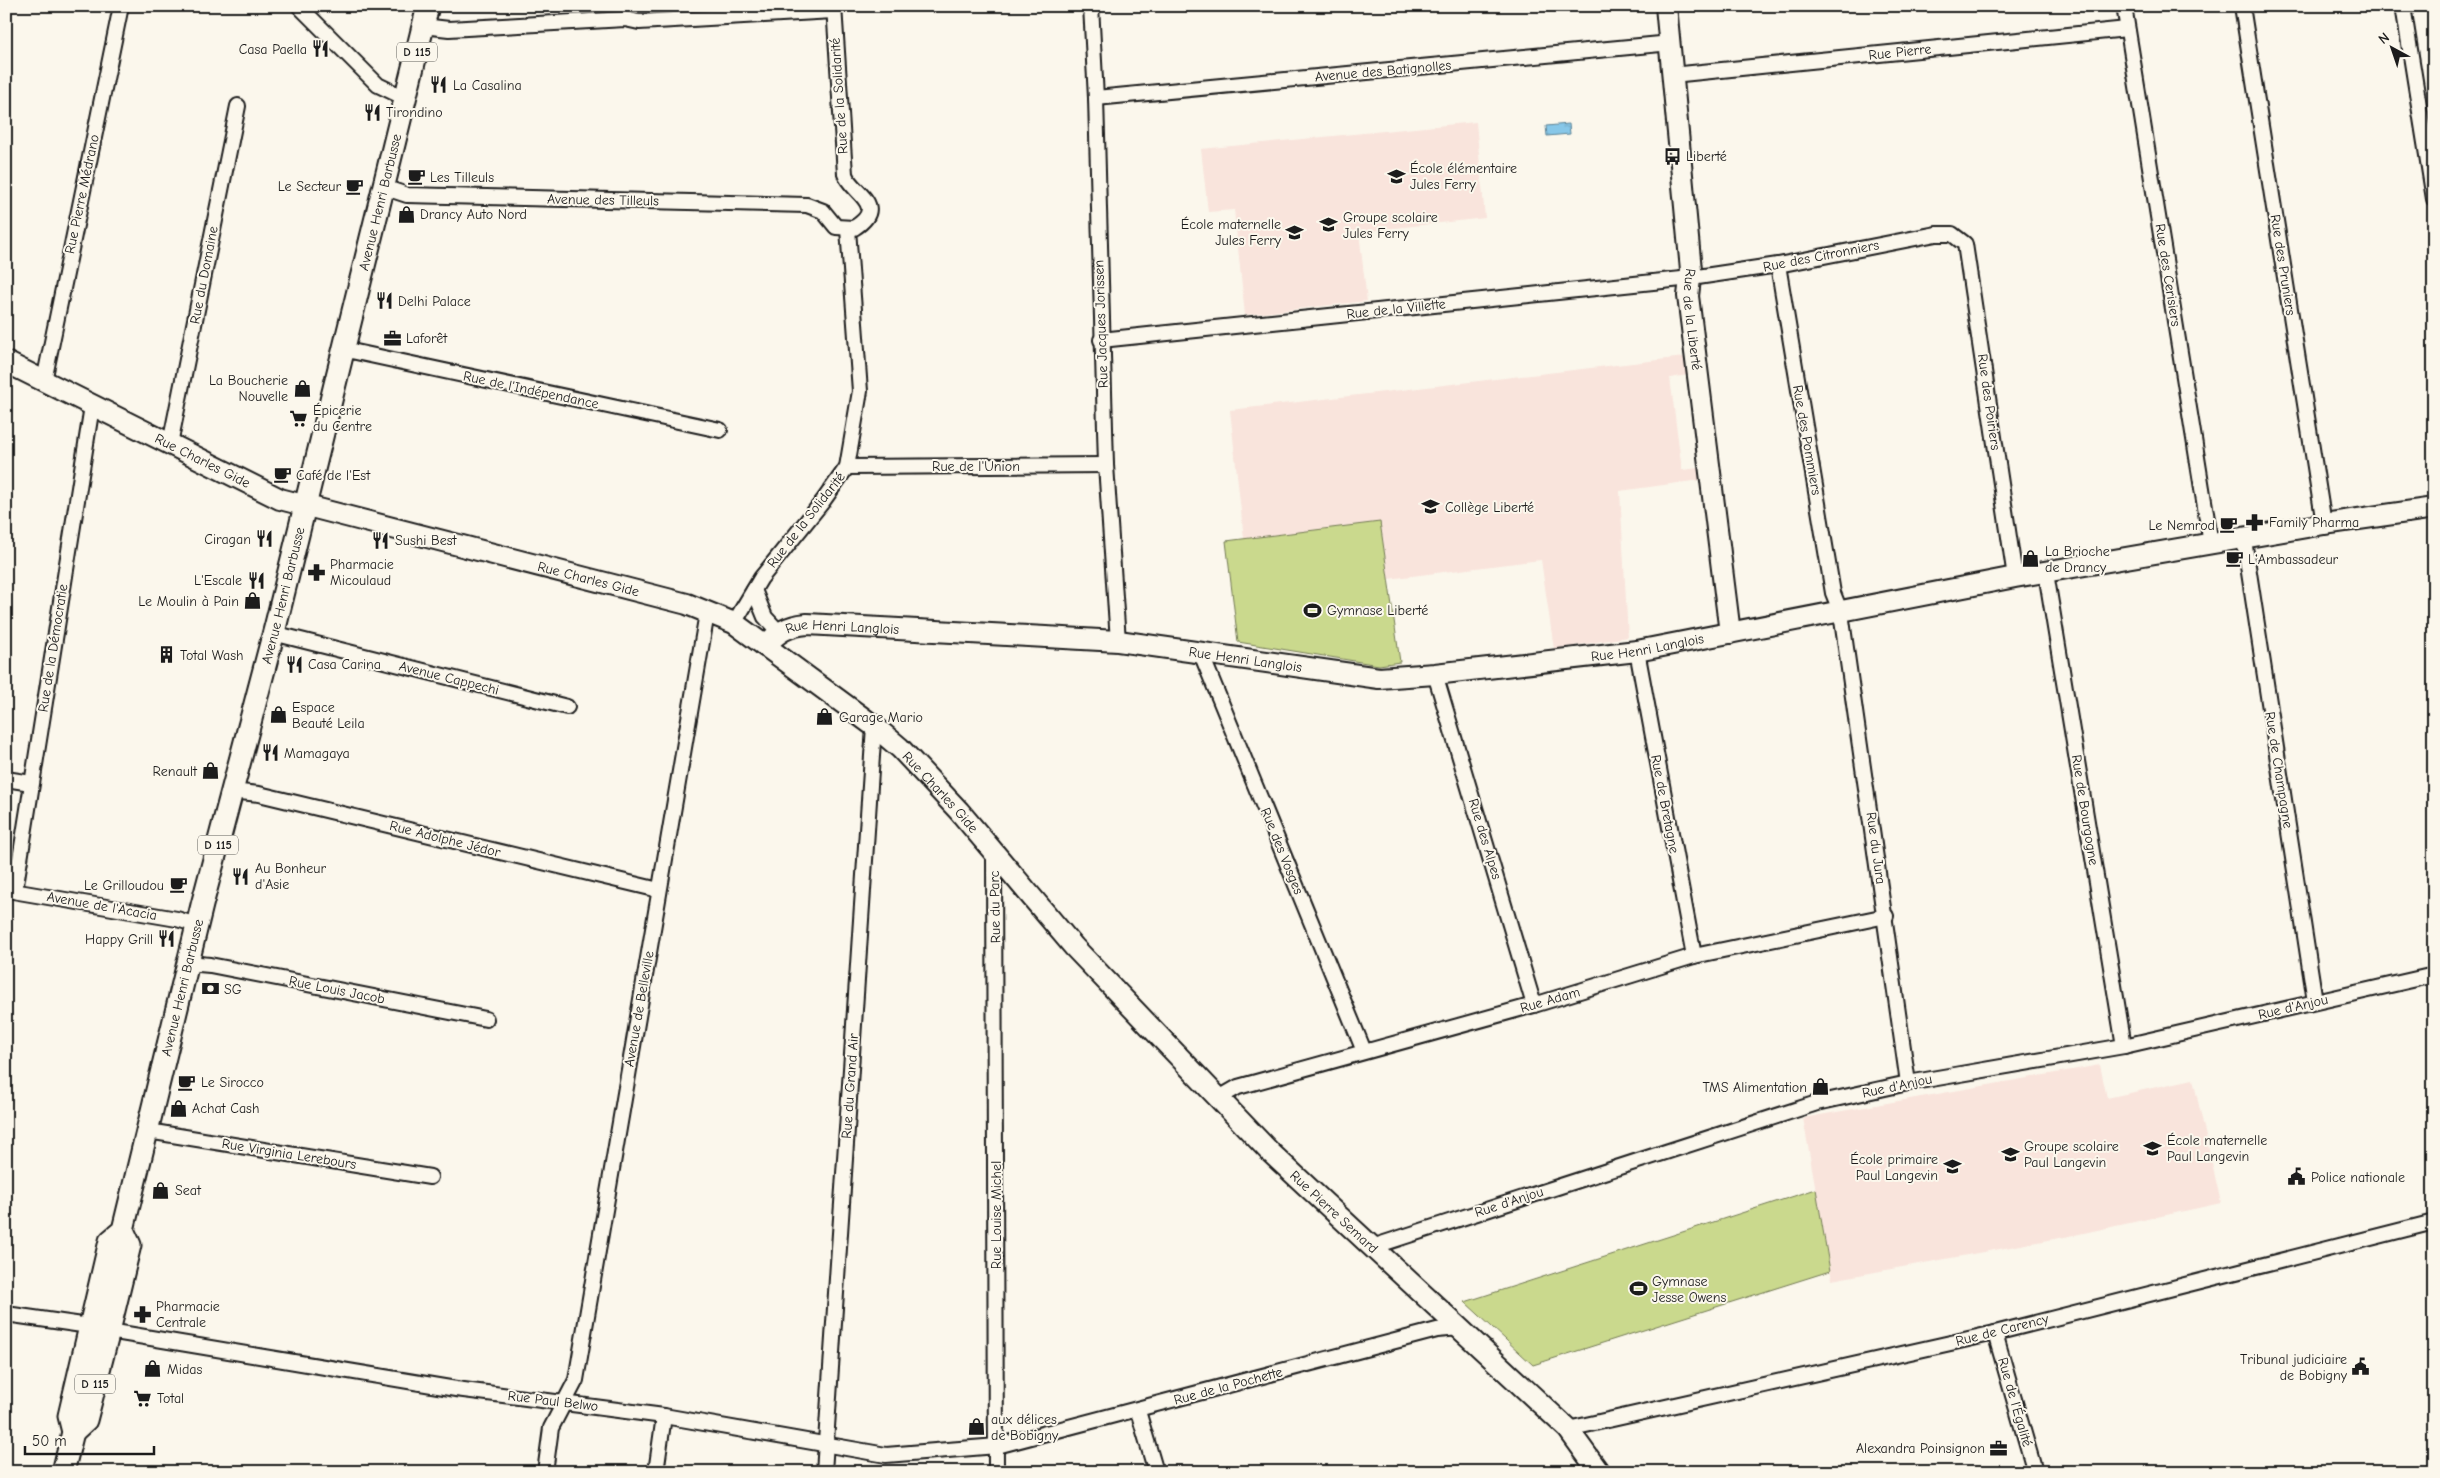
<svg xmlns="http://www.w3.org/2000/svg" width="2440" height="1478" viewBox="0 0 2440 1478" font-family="'Comic Neue',sans-serif">
<style>
.built{fill:#f9e4dc}
.garden{fill:#cad98d;stroke:#737a54}
.water{fill:url(#water-ripples);stroke:#5c8396}
.lines{fill:none;stroke-linecap:round;stroke-linejoin:round}
.street-casing{stroke:#1c1c1c;stroke-width:18}
.secondary-casing{stroke:#1c1c1c;stroke-width:24}
.primary-casing{stroke:#1c1c1c;stroke-width:25}
.street{stroke:#fbf7ec;stroke-width:14}
.secondary{stroke:#fbf7ec;stroke-width:20}
.primary{stroke:#fbf7ec;stroke-width:21}
.labels{text-anchor:middle;dominant-baseline:central;stroke-width:4;stroke-linejoin:round;paint-order:stroke}
.shield{fill:#fbf7ec;stroke:#5f5e5a;stroke-width:1}
.shield-label{font-size:12px;font-weight:bold;fill:#1c1c1c}
.poi-label{font-size:14px;fill:#1c1c1c;stroke:#fbf7ec;text-anchor:start}
.street-label{font-size:14px;fill:#1c1c1c;stroke:#fbf7ec}
</style>
<defs>
<pattern id="water-ripples" width="26" height="14" patternUnits="userSpaceOnUse" patternTransform="scale(1.25)"><rect width="26" height="14" fill="#87c7e8"/><path d="M2 4q2-2 4 0t4 0M15 11q2-2 4 0t4 0" fill="none" stroke="#74aac6"/></pattern>
</defs>
<rect width="100%" height="100%" fill="#fbf7ec"/>
<filter id="ink" filterUnits="userSpaceOnUse"><feTurbulence type="fractalNoise" baseFrequency=".02" numOctaves="2"/><feDisplacementMap in="SourceGraphic" scale="10" xChannelSelector="R" yChannelSelector="G"/><feConvolveMatrix kernelMatrix="1 2 1 2 8 2 1 2 1" color-interpolation-filters="sRGB"/></filter>
<g filter="url(#ink)">
<g class="built">
<polygon points="1476,122 1485,218 1359,232 1367,301 1245,315 1234,210 1208,212 1201,149"/>
<polygon points="1684,357 1688,375 1670,378 1682,470 1699,468 1700,480 1620,491 1628,637 1554,649 1541,560 1388,579 1380,522 1244,539 1230,410"/>
<polygon points="2100,1065 2107,1098 2193,1079 2221,1203 2070,1236 1832,1280 1803,1118"/>
</g>
<g class="garden">
<polygon points="1380,522 1400,662 1379,665 1238,642 1226,541"/>
<polygon points="1816,1189 1830,1271 1533,1365 1465,1302"/>
</g>
<polygon class="water" points="1569,124 1570,134 1547,136 1546,126"/>
<g class="lines">
<defs>
<g id="street">
<polyline points="299,6 378,85 405,98"/>
<polyline points="1091,6 1096,98 1106,465 1118,641"/>
<polyline points="2124,6 2211,544"/>
<polyline points="2242,6 2324,524"/>
<polyline points="2403,6 2434,199"/>
<polyline points="423,26 449,29 625,19 639,22 833,11"/>
<polyline points="1672,75 2127,29"/>
<polyline points="1096,98 1671,43"/>
<path d="M 383,187 L 407,195 L 807,205 L 823,211 L 836,227 L 854,228 C 890,205 850,192 845,174 L 834,6"/>
<polyline points="1778,265 1833,593 1841,613 1908,1083"/>
<polyline points="1101,340 1691,278 1778,265 1936,234 1952,234 1965,244 2015,577"/>
<polyline points="342,349 720,430"/>
<polyline points="44,381 121,6"/>
<polyline points="170,444 238,106"/>
<polyline points="847,467 1106,465"/>
<polyline points="2244,540 2315,1001"/>
<polyline points="2046,573 2124,1046"/>
<polyline points="754,590 765,617 778,631"/>
<polyline points="734,623 761,578 823,501 847,467 860,391 848,229"/>
<polyline points="273,633 567,707"/>
<polyline points="1200,651 1364,1051"/>
<polyline points="1637,651 1694,956"/>
<polyline points="1435,674 1534,1005"/>
<polyline points="6,779 31,783"/>
<polyline points="231,791 259,794 659,890"/>
<polyline points="994,854 996,1472"/>
<polyline points="7,890 177,919 197,925"/>
<polyline points="15,891 92,406"/>
<polyline points="188,963 210,965 486,1019"/>
<polyline points="1219,1098 1238,1087 1534,1005 1694,956 1886,916"/>
<polyline points="148,1131 430,1177"/>
<polyline points="1372,1247 1817,1103 1908,1083 2124,1046 2434,975"/>
<polyline points="6,1314 89,1326"/>
<polyline points="109,1331 456,1389 664,1416 886,1455 997,1446 1437,1330 1460,1328"/>
<polyline points="1995,1333 2035,1472"/>
<polyline points="1138,1411 1156,1472"/>
<polyline points="1568,1429 1995,1333 2434,1222"/>
<polyline points="545,1472 551,1428 576,1380 707,613"/>
<polyline points="656,1472 664,1416"/>
<polyline points="824,1472 874,726"/>
</g>
<g id="secondary">
<path id="s1" d="M 1666,6 L 1691,270 L 1688,296 L 1730,633"/>
<path id="s2" d="M 6,362 L 280,499 L 687,604 L 734,623 L 874,726 L 900,748 L 959,811 L 1074,947 L 1270,1152 L 1568,1429 L 1599,1472"/>
<path id="s3" d="M 765,646 C 778,632 787,626 807,624 L 1118,641 L 1379,678 L 1435,674 L 1637,651 L 2015,577 L 2324,524 L 2434,508"/>
</g>
<g id="primary">
<polyline points="73,1432 86,1420 109,1331 130,1245 123,1230"/>
<path id="s4" d="M 63,1472 L 73,1432 L 69,1416 L 110,1241 L 123,1230 L 202,905 L 276,624 L 428,6"/>
</g>
</defs>
<use href="#street" class="street-casing"/>
<use href="#secondary" class="secondary-casing"/>
<use href="#primary" class="primary-casing"/>
<use href="#street" class="street"/>
<use href="#secondary" class="secondary"/>
<use href="#primary" class="primary"/>
</g>
</g>
<defs>
<symbol id="restaurant-bare" viewBox="-9 -9 18 18"><path d="M-5-6h1v4h1v-4h1v4h1v-4h1v5L-1.5 .5V6h-2V.5L-5-1ZM5-6V6H3V1.5H1.5Q1.5-4 5-6Z" fill="#1c1c1c" stroke="#fbf7ec" stroke-width="2.5" paint-order="stroke"/></symbol>
<symbol id="bus-bare" viewBox="-9 -9 18 18"><path d="M-5-6H5V4H4V6H2V4H-2V6H-4V4H-5ZM-3.5-4V0h7V-4ZM-3.5 1.2v1.5H-2V1.2ZM2 1.2v1.5H3.5V1.2Z" fill="#1c1c1c" stroke="#fbf7ec" stroke-width="2.5" paint-order="stroke"/></symbol>
<symbol id="school-bare" viewBox="-9 -9 18 18"><path d="M0-5L7-2L0 1L-7-2ZM-4 1L0 2.5L4 1V4Q0 6-4 4Z" fill="#1c1c1c" stroke="#fbf7ec" stroke-width="2.5" paint-order="stroke"/></symbol>
<symbol id="cafe-bare" viewBox="-9 -9 18 18"><path d="M-5.5-4.5H6V0H3Q3 3.5 0 3.5H-2.5Q-5.5 3.5-5.5 0ZM3-3.2v2h1.7v-2ZM-6 4.5H4V6H-6Z" fill="#1c1c1c" stroke="#fbf7ec" stroke-width="2.5" paint-order="stroke"/></symbol>
<symbol id="shop-bare" viewBox="-9 -9 18 18"><path d="M-5-2.5h2.3a2.7 3.5 0 0 1 5.4 0H5L5.5 6h-11ZM-1.5-2.5h3a1.5 2.3 0 0 0-3 0Z" fill="#1c1c1c" stroke="#fbf7ec" stroke-width="2.5" paint-order="stroke"/></symbol>
<symbol id="office-bare" viewBox="-9 -9 18 18"><path d="M-6-3h4V-5.5h4V-3h4V5H-6ZM-1-4.5V-3h2v-1.5ZM-6 0V1H6V0Z" fill="#1c1c1c" stroke="#fbf7ec" stroke-width="2.5" paint-order="stroke"/></symbol>
<symbol id="supermarket-bare" viewBox="-9 -9 18 18"><path d="M-6-5.5h2.5l.6 2H6L4.5 2H-2.5L-4.4-4H-6ZM-1.5 3.2a1.3 1.3 0 1 0 .1 0ZM3 3.2a1.3 1.3 0 1 0 .1 0Z" fill="#1c1c1c" stroke="#fbf7ec" stroke-width="2.5" paint-order="stroke"/></symbol>
<symbol id="pharmacy-bare" viewBox="-9 -9 18 18"><path d="M-2-6h4v4h4v4h-4v4h-4v-4h-4v-4h4Z" fill="#1c1c1c" stroke="#fbf7ec" stroke-width="2.5" paint-order="stroke"/></symbol>
<symbol id="stadium-bare" viewBox="-9 -9 18 18"><path d="M0-5a6.5 5 0 1 0 0 10a6.5 5 0 1 0 0-10ZM-3.5-1.8h7v3.6h-7Z" fill="#1c1c1c" stroke="#fbf7ec" stroke-width="2.5" paint-order="stroke"/></symbol>
<symbol id="building-bare" viewBox="-9 -9 18 18"><path d="M-4-6H4V6H1V3H-1V6H-4ZM-2.5-4.3h1.7v1.8h-1.7ZM.8-4.3h1.7v1.8H.8ZM-2.5-1h1.7V.8h-1.7ZM.8-1h1.7V.8H.8Z" fill="#1c1c1c" stroke="#fbf7ec" stroke-width="2.5" paint-order="stroke"/></symbol>
<symbol id="bank-bare" viewBox="-9 -9 18 18"><path d="M-6-4H6V4H-6ZM0-2.3a2.3 2.3 0 1 0 0 4.6a2.3 2.3 0 1 0 0-4.6Z" fill="#1c1c1c" stroke="#fbf7ec" stroke-width="2.5" paint-order="stroke"/></symbol>
<symbol id="civic-bare" viewBox="-9 -9 18 18"><path d="M-.6-6.5H3V-4.5H.6V-3L4-1V1h2V6H-6V1h2V-1L-.6-3ZM-1.2 2.5V6h2.4V2.5Z" fill="#1c1c1c" stroke="#fbf7ec" stroke-width="2.5" paint-order="stroke"/></symbol>
</defs>
<g fill-rule="evenodd">
<use href="#restaurant-bare" x="308" y="36" width="25" height="25"/>
<use href="#restaurant-bare" x="426" y="72" width="25" height="25"/>
<use href="#restaurant-bare" x="360" y="100" width="25" height="25"/>
<use href="#bus-bare" x="1660" y="144" width="25" height="25"/>
<use href="#school-bare" x="1384" y="164" width="25" height="25"/>
<use href="#cafe-bare" x="404" y="164" width="25" height="25"/>
<use href="#cafe-bare" x="342" y="174" width="25" height="25"/>
<use href="#shop-bare" x="394" y="202" width="25" height="25"/>
<use href="#school-bare" x="1316" y="212" width="25" height="25"/>
<use href="#school-bare" x="1282" y="220" width="25" height="25"/>
<use href="#restaurant-bare" x="372" y="288" width="25" height="25"/>
<use href="#office-bare" x="380" y="326" width="25" height="25"/>
<use href="#shop-bare" x="290" y="376" width="25" height="25"/>
<use href="#supermarket-bare" x="286" y="406" width="25" height="25"/>
<use href="#cafe-bare" x="270" y="462" width="25" height="25"/>
<use href="#school-bare" x="1418" y="494" width="25" height="25"/>
<use href="#pharmacy-bare" x="2242" y="510" width="25" height="25"/>
<use href="#cafe-bare" x="2216" y="512" width="25" height="25"/>
<use href="#restaurant-bare" x="252" y="526" width="25" height="25"/>
<use href="#restaurant-bare" x="368" y="528" width="25" height="25"/>
<use href="#shop-bare" x="2018" y="546" width="25" height="25"/>
<use href="#cafe-bare" x="2222" y="546" width="25" height="25"/>
<use href="#pharmacy-bare" x="304" y="560" width="25" height="25"/>
<use href="#restaurant-bare" x="244" y="568" width="25" height="25"/>
<use href="#shop-bare" x="240" y="588" width="25" height="25"/>
<use href="#stadium-bare" x="1300" y="598" width="25" height="25"/>
<use href="#building-bare" x="154" y="642" width="25" height="25"/>
<use href="#restaurant-bare" x="282" y="652" width="25" height="25"/>
<use href="#shop-bare" x="266" y="702" width="25" height="25"/>
<use href="#shop-bare" x="812" y="704" width="25" height="25"/>
<use href="#restaurant-bare" x="258" y="740" width="25" height="25"/>
<use href="#shop-bare" x="198" y="758" width="25" height="25"/>
<use href="#restaurant-bare" x="228" y="864" width="25" height="25"/>
<use href="#cafe-bare" x="166" y="872" width="25" height="25"/>
<use href="#restaurant-bare" x="154" y="926" width="25" height="25"/>
<use href="#bank-bare" x="198" y="976" width="25" height="25"/>
<use href="#cafe-bare" x="174" y="1070" width="25" height="25"/>
<use href="#shop-bare" x="1808" y="1074" width="25" height="25"/>
<use href="#shop-bare" x="166" y="1096" width="25" height="25"/>
<use href="#school-bare" x="2140" y="1136" width="25" height="25"/>
<use href="#school-bare" x="1998" y="1142" width="25" height="25"/>
<use href="#school-bare" x="1940" y="1154" width="25" height="25"/>
<use href="#civic-bare" x="2284" y="1164" width="25" height="25"/>
<use href="#shop-bare" x="148" y="1178" width="25" height="25"/>
<use href="#stadium-bare" x="1626" y="1276" width="25" height="25"/>
<use href="#pharmacy-bare" x="130" y="1302" width="25" height="25"/>
<use href="#civic-bare" x="2348" y="1354" width="25" height="25"/>
<use href="#shop-bare" x="140" y="1356" width="25" height="25"/>
<use href="#supermarket-bare" x="130" y="1386" width="25" height="25"/>
<use href="#shop-bare" x="964" y="1414" width="25" height="25"/>
<use href="#office-bare" x="1986" y="1436" width="25" height="25"/>
</g>
<g class="labels">
<g class="shield">
<rect x="397" y="42.5" width="40" height="19" rx="4"/>
<rect x="198" y="835.5" width="40" height="19" rx="4"/>
<rect x="75" y="1374.5" width="40" height="19" rx="4"/>
</g>
<g class="shield-label">
<text x="417" y="52">D 115</text>
<text x="218" y="845">D 115</text>
<text x="95" y="1384">D 115</text>
</g>
<g class="poi-label">
<text x="307" y="49" text-anchor="end">Casa Paella</text>
<text x="453" y="85">La Casalina</text>
<text x="386" y="112">Tirondino</text>
<text x="1686" y="156">Liberté</text>
<text x="1410" y="168">École élémentaire<tspan x="1410" dy="16">Jules Ferry</tspan></text>
<text x="430" y="177">Les Tilleuls</text>
<text x="341" y="186" text-anchor="end">Le Secteur</text>
<text x="420" y="214">Drancy Auto Nord</text>
<text x="1343" y="217">Groupe scolaire<tspan x="1343" dy="16">Jules Ferry</tspan></text>
<text x="1281" y="224" text-anchor="end">École maternelle<tspan x="1281" dy="16">Jules Ferry</tspan></text>
<text x="398" y="301">Delhi Palace</text>
<text x="406" y="338">Laforêt</text>
<text x="288" y="380" text-anchor="end">La Boucherie<tspan x="288" dy="16">Nouvelle</tspan></text>
<text x="313" y="410">Épicerie<tspan x="313" dy="16">du Centre</tspan></text>
<text x="296" y="475">Café de l'Est</text>
<text x="1445" y="507">Collège Liberté</text>
<text x="2269" y="522">Family Pharma</text>
<text x="2215" y="525" text-anchor="end">Le Nemrod</text>
<text x="251" y="539" text-anchor="end">Ciragan</text>
<text x="395" y="540">Sushi Best</text>
<text x="2045" y="551">La Brioche<tspan x="2045" dy="16">de Drancy</tspan></text>
<text x="2248" y="559">L'Ambassadeur</text>
<text x="330" y="564">Pharmacie<tspan x="330" dy="16">Micoulaud</tspan></text>
<text x="242" y="580" text-anchor="end">L'Escale</text>
<text x="239" y="601" text-anchor="end">Le Moulin à Pain</text>
<text x="1327" y="610">Gymnase Liberté</text>
<text x="180" y="655">Total Wash</text>
<text x="308" y="664">Casa Carina</text>
<text x="292" y="707">Espace<tspan x="292" dy="16">Beauté Leila</tspan></text>
<text x="839" y="717">Garage Mario</text>
<text x="284" y="753">Mamagaya</text>
<text x="197" y="771" text-anchor="end">Renault</text>
<text x="255" y="868">Au Bonheur<tspan x="255" dy="16">d'Asie</tspan></text>
<text x="164" y="885" text-anchor="end">Le Grilloudou</text>
<text x="153" y="939" text-anchor="end">Happy Grill</text>
<text x="224" y="989">SG</text>
<text x="201" y="1082">Le Sirocco</text>
<text x="1807" y="1087" text-anchor="end">TMS Alimentation</text>
<text x="192" y="1108">Achat Cash</text>
<text x="2167" y="1140">École maternelle<tspan x="2167" dy="16">Paul Langevin</tspan></text>
<text x="2024" y="1146">Groupe scolaire<tspan x="2024" dy="16">Paul Langevin</tspan></text>
<text x="1938" y="1159" text-anchor="end">École primaire<tspan x="1938" dy="16">Paul Langevin</tspan></text>
<text x="2311" y="1177">Police nationale</text>
<text x="175" y="1190">Seat</text>
<text x="1652" y="1281">Gymnase<tspan x="1652" dy="16">Jesse Owens</tspan></text>
<text x="156" y="1306">Pharmacie<tspan x="156" dy="16">Centrale</tspan></text>
<text x="2347" y="1359" text-anchor="end">Tribunal judiciaire<tspan x="2347" dy="16">de Bobigny</tspan></text>
<text x="167" y="1369">Midas</text>
<text x="157" y="1398">Total</text>
<text x="991" y="1419">aux délices<tspan x="991" dy="16">de Bobigny</tspan></text>
<text x="1985" y="1448" text-anchor="end">Alexandra Poinsignon</text>
</g>
<g class="street-label">
<text transform="translate(1900 52) rotate(-6)">Rue Pierre</text>
<text transform="translate(1383 71) rotate(-5)">Avenue des Batignolles</text>
<text transform="translate(839 96) rotate(-94)">Rue de la Solidarité</text>
<text transform="translate(82 194) rotate(-78)">Rue Pierre Médrano</text>
<text transform="translate(603 200) rotate(1)">Avenue des Tilleuls</text>
<text stroke="none"><textPath href="#s4" startOffset="1314">Avenue Henri Barbusse</textPath></text>
<text transform="translate(1821 256) rotate(-11)">Rue des Citronniers</text>
<text transform="translate(2283 265) rotate(81)">Rue des Pruniers</text>
<text transform="translate(204 275) rotate(-79)">Rue du Domaine</text>
<text transform="translate(2168 275) rotate(81)">Rue des Cerisiers</text>
<text transform="translate(1396 309) rotate(-6)">Rue de la Villette</text>
<text stroke="none"><textPath href="#s1" startOffset="315">Rue de la Liberté</textPath></text>
<text transform="translate(1101 324) rotate(-92)">Rue Jacques Jorissen</text>
<text transform="translate(531 390) rotate(12)">Rue de l'Indépendance</text>
<text transform="translate(1989 402) rotate(82)">Rue des Poiriers</text>
<text transform="translate(1807 440) rotate(80)">Rue des Pommiers</text>
<text stroke="none"><textPath href="#s2" startOffset="220">Rue Charles Gide</textPath></text>
<text x="976" y="466">Rue de l'Union</text>
<text transform="translate(806 520) rotate(-52)">Rue de la Solidarité</text>
<text stroke="none"><textPath href="#s2" startOffset="625">Rue Charles Gide</textPath></text>
<text stroke="none"><textPath href="#s4" startOffset="909">Avenue Henri Barbusse</textPath></text>
<text stroke="none"><textPath href="#s3" startOffset="84">Rue Henri Langlois</textPath></text>
<text stroke="none"><textPath href="#s3" startOffset="894">Rue Henri Langlois</textPath></text>
<text transform="translate(53 648) rotate(-81)">Rue de la Démocratie</text>
<text stroke="none"><textPath href="#s3" startOffset="489">Rue Henri Langlois</textPath></text>
<text transform="translate(449 678) rotate(14)">Avenue Cappechi</text>
<text transform="translate(2279 770) rotate(81)">Rue de Champagne</text>
<text stroke="none"><textPath href="#s2" startOffset="1045">Rue Charles Gide</textPath></text>
<text transform="translate(1665 804) rotate(79)">Rue de Bretagne</text>
<text transform="translate(2085 810) rotate(81)">Rue de Bourgogne</text>
<text transform="translate(445 839) rotate(14)">Rue Adolphe Jédor</text>
<text transform="translate(1485 839) rotate(73)">Rue des Alpes</text>
<text transform="translate(1876 848) rotate(82)">Rue du Jura</text>
<text transform="translate(1282 851) rotate(68)">Rue des Vosges</text>
<text transform="translate(102 906) rotate(10)">Avenue de l'Acacia</text>
<text transform="translate(995 907) rotate(-91)">Rue du Parc</text>
<text stroke="none"><textPath href="#s4" startOffset="504">Avenue Henri Barbusse</textPath></text>
<text transform="translate(337 990) rotate(11)">Rue Louis Jacob</text>
<text transform="translate(1550 1000) rotate(-16)">Rue Adam</text>
<text transform="translate(2293 1007) rotate(-13)">Rue d'Anjou</text>
<text transform="translate(639 1009) rotate(-80)">Avenue de Belleville</text>
<text transform="translate(850 1086) rotate(-86)">Rue du Grand Air</text>
<text transform="translate(1897 1086) rotate(-12)">Rue d'Anjou</text>
<text transform="translate(289 1154) rotate(9)">Rue Virginia Lerebours</text>
<text transform="translate(1509 1202) rotate(-18)">Rue d'Anjou</text>
<text stroke="none"><textPath href="#s2" startOffset="1621">Rue Pierre Semard</textPath></text>
<text transform="translate(996 1215) rotate(-90)">Rue Louise Michel</text>
<text transform="translate(2002 1330) rotate(-14)">Rue de Carency</text>
<text transform="translate(1228 1386) rotate(-15)">Rue de la Pochette</text>
<text transform="translate(553 1401) rotate(7)">Rue Paul Belwo</text>
<text transform="translate(2015 1402) rotate(74)">Rue de l'Égalité</text>
</g>
</g>
<rect width="2440" height="1478" fill="none" stroke="#fbf7ec" stroke-width="25"/>
<rect x="12" y="12" width="2415" height="1453" fill="none" stroke="#1c1c1c" stroke-width="2" filter="url(#ink)"/>
<g transform="translate(2392 48) rotate(320)" stroke="#fbf7ec" stroke-width="4" paint-order="stroke">
<path d="M0-4L9 19L0 12L-9 19Z" fill="#1c1c1c"/>
<text y="-8" font-size="14" font-weight="bold" text-anchor="middle" fill="#1c1c1c">N</text>
</g>
<path d="M25 1446v8h129v-8" fill="none" stroke="#1c1c1c" stroke-width="2.5"/>
<text x="32" y="1446" font-size="15" fill="#1c1c1c" stroke="#fbf7ec" stroke-width="4" paint-order="stroke">50 m</text>
</svg>
